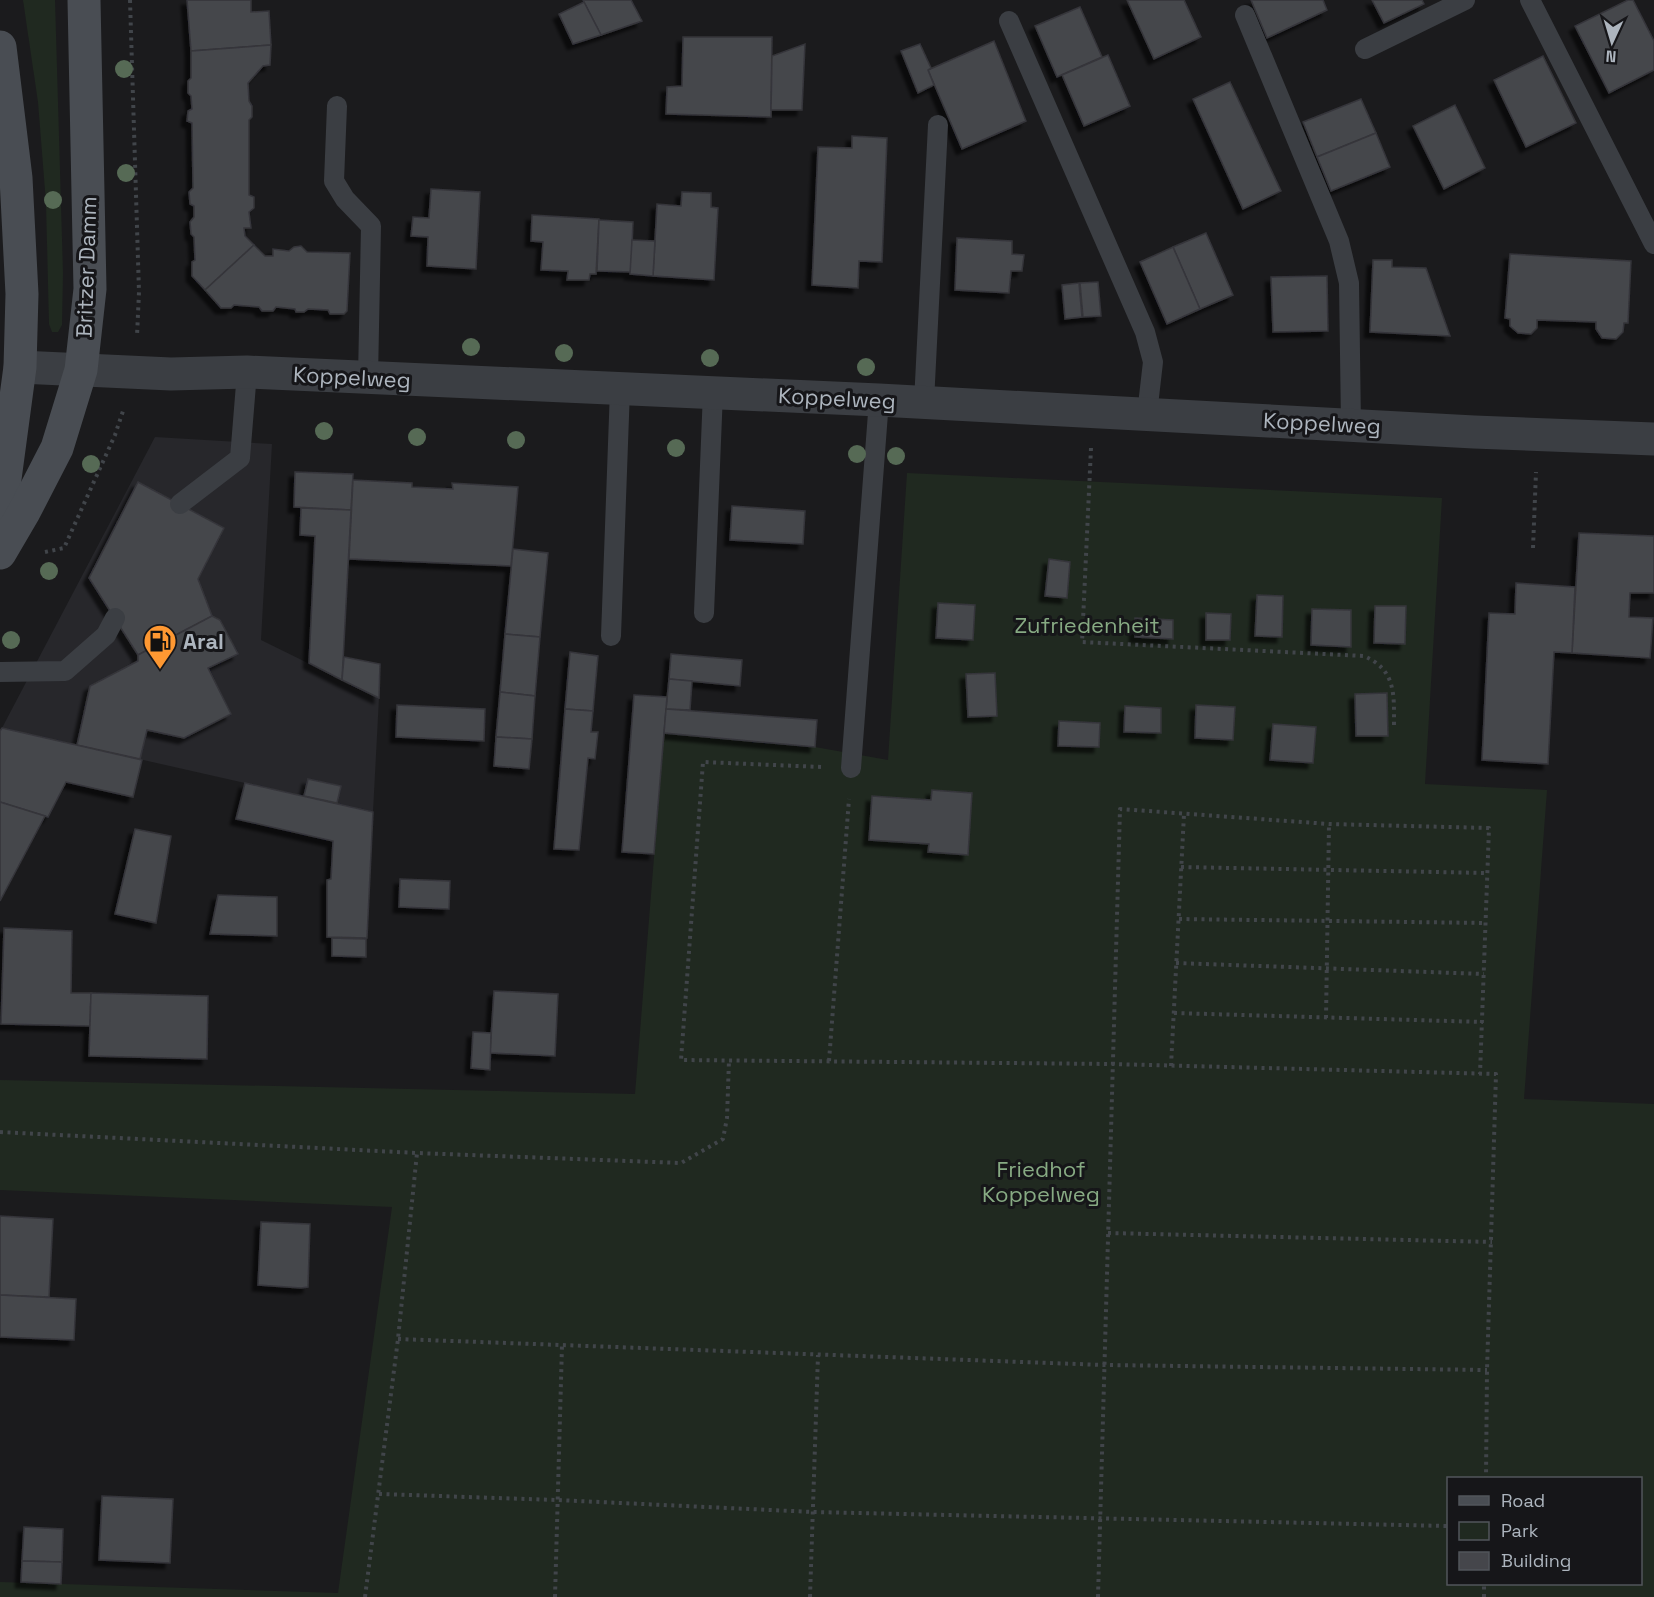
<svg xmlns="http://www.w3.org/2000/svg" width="1654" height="1597" viewBox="0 0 1654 1597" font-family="'Space Grotesk',sans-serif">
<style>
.built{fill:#27272b}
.green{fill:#202920;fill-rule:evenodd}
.building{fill:#45464b;stroke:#35353a;stroke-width:1.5;filter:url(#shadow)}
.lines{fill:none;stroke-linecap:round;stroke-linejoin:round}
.path{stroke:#41454a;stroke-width:4;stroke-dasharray:3 4.5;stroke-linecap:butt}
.lane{stroke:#3b3e43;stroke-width:20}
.street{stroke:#3b3e43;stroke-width:33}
.secondary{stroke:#494d53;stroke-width:33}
.tree{fill:#566a55}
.labels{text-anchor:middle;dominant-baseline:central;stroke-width:6;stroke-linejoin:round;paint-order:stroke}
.street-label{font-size:22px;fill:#adb5be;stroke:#161619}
.park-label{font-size:22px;fill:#87aa83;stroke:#161619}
.poi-label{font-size:22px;font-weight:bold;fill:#adb5be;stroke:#161619;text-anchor:start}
</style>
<defs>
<filter id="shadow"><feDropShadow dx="-5.5" dy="5.5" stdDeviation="1.5" flood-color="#0009"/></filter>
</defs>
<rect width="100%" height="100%" fill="#1b1b1d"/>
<polygon class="built" points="155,437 272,444 261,640 379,698 373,812 2,728"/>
<g class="green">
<polygon points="23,0 55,0 63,273 62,325 58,332 52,332 49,324 46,203 38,102"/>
<path d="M 907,473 L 1442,498 L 1425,784 L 1547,790 L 1524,1099 L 1654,1104 L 1654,1597 L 0,1597 L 0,1582 L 338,1593 L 392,1207 L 0,1190 L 0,1080 L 635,1094 L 664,733 L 815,747 L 888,760 ZM 1448,1478 L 1640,1478 L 1640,1584 L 1448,1584 Z"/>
</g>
<g class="building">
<polygon points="187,0 251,0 251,12 269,11 271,45 191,51"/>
<polygon points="583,0 631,0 642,21 601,35"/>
<polygon points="1127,0 1184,0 1201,37 1154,59"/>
<polygon points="1251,0 1323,0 1327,10 1267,38"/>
<polygon points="1372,0 1422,0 1424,4 1384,23"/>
<polygon points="1628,0 1633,0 1654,41 1654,70 1609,93 1575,26"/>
<polygon points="584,2 601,35 573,44 559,14"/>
<polygon points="1080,7 1102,57 1057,77 1035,26"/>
<polygon points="683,37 772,37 771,117 666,114 667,87 682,86"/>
<polygon points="994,41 1026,121 962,149 928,70"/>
<polygon points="805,44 802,110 771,110 772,56"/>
<polygon points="920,44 931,68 928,70 934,85 918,93 901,51"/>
<polygon points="271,45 270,65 263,66 248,83 249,101 252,106 252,117 249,120 249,195 254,197 254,208 249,212 251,228 244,228 245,236 254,245 205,290 192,276 192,262 195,260 194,237 191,234 190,222 194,217 194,206 190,204 189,192 193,188 192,123 187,121 188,111 192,109 191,96 188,93 188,81 191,78 191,51"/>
<polygon points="1108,55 1130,106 1084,126 1062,75"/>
<polygon points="1543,56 1576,123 1526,147 1494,80"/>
<polygon points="1230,82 1281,191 1243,209 1193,99"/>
<polygon points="1361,99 1376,133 1317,157 1303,122"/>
<polygon points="1455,105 1485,168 1444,189 1413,126"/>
<polygon points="1376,133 1390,167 1331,191 1317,157"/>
<polygon points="852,136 887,138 882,262 859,261 858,288 812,285 818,147 852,148"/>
<polygon points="431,189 480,192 476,269 427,266 428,237 411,236 413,217 429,218"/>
<polygon points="682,192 711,193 711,207 718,208 714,280 653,276 657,204 681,206"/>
<polygon points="532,215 599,219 596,274 590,274 589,280 567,280 568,271 541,270 543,242 531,241"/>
<polygon points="599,220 633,222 631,272 597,271"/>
<polygon points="1206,233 1233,295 1200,309 1173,247"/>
<polygon points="957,238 1012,241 1012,254 1024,255 1022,271 1011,271 1009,293 955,290"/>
<polygon points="632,240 655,241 653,276 630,274"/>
<polygon points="254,245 265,256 273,256 273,249 289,251 294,247 301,246 307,252 350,253 347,311 344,314 330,314 328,310 308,309 304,312 296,312 295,309 276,307 273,311 262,311 259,307 234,305 231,308 221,308 205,290"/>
<polygon points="1173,247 1200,309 1167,324 1140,262"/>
<polygon points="1510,254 1631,261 1628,323 1624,323 1623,332 1616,339 1602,338 1596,329 1596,322 1537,320 1537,328 1531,334 1518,333 1510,326 1510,319 1505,318"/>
<polygon points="1373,260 1392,260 1392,267 1426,268 1450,336 1370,332"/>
<polygon points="1327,276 1328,331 1273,332 1271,277"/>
<polygon points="1098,282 1101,316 1083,317 1080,283"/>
<polygon points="1079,283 1082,317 1065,319 1062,285"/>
<polygon points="295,472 353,474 351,510 294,507"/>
<polygon points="353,480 412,483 412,487 453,489 452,483 518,487 511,566 349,559"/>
<polygon points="138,482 224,528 198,579 212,616 138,655 89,578"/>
<polygon points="732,506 805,511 803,544 730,540"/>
<polygon points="301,508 351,510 342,680 309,663 315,536 300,535"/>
<polygon points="1579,533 1654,536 1654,593 1630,593 1629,617 1653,618 1650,658 1572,653"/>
<polygon points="513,549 548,553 540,637 505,634"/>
<polygon points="1049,559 1070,562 1067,598 1045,596"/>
<polygon points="1516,583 1575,587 1572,653 1554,652 1548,764 1482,760 1489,613 1515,614"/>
<polygon points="1257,595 1283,596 1282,637 1255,636"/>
<polygon points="938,603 975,605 973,640 936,638"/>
<polygon points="1375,606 1406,606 1405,644 1374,643"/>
<polygon points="1312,609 1351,610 1351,647 1311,645"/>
<polygon points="1206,613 1231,614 1230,640 1206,640"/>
<polygon points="212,616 220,620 238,654 208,668 231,714 184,738 147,730 140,759 77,745 90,686 138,661 138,655"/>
<polygon points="1135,618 1173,620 1173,639 1135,637"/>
<polygon points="505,634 540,637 535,696 500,692"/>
<polygon points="570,652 598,656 593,711 565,709"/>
<polygon points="671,654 742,660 740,686 669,679"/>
<polygon points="344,657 380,664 379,698 342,680"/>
<polygon points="995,673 997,716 968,717 966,674"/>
<polygon points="669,679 692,681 690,710 666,709"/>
<polygon points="500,692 535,696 532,739 496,737"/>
<polygon points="1387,693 1388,736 1356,736 1355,694"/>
<polygon points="634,695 667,697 654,854 622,852"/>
<polygon points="397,705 485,709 484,741 396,737"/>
<polygon points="1196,705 1235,707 1233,740 1195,738"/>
<polygon points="1125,706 1161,708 1161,733 1124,732"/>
<polygon points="565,709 593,711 591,732 598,732 595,759 588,758 579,850 554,849"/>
<polygon points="666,709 817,720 815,747 664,733"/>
<polygon points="1059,721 1100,723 1099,747 1058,746"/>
<polygon points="1273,724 1316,727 1313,763 1270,760"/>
<polygon points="2,728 142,760 133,797 66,782 48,817 0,802 0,731"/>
<polygon points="496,737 532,739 529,769 494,766"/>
<polygon points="308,779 341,786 337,803 304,796"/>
<polygon points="245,783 373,812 367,938 327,937 327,880 331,879 333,841 236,819"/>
<polygon points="932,790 972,793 968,855 928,852 929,844 869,840 872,796 931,800"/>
<polygon points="0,802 45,816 0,901"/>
<polygon points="135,829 171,836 156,923 115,914"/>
<polygon points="400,879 450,881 449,909 399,907"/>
<polygon points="218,895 277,897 277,936 210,934"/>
<polygon points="4,928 72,931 71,993 91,993 90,1026 1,1024"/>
<polygon points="332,938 366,939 366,957 332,956"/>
<polygon points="494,991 558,994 555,1056 490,1053"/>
<polygon points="91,993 208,996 207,1059 89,1056"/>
<polygon points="473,1032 491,1033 490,1070 471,1068"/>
<polygon points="0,1216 53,1219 49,1297 0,1295"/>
<polygon points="261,1222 310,1224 308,1287 301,1288 258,1285"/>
<polygon points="0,1295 76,1299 74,1340 0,1337"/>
<polygon points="102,1496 173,1499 170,1563 99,1560"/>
<polygon points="24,1527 63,1529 62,1562 22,1561"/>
<polygon points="22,1561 62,1562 61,1584 21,1582"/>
</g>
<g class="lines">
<g class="path">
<polyline points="130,0 139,292 137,336"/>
<path d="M 1091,448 L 1082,642 L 1364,656 C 1396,670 1394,694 1394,725"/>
<polyline points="1533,548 1536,472"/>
<polyline points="45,552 64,548 115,435 124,408"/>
<polyline points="821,767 703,762 681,1060 1112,1064 1496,1074 1487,1370 1486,1478"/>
<polyline points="1181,867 1487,873"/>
<polyline points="1179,919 1486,923"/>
<polyline points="1176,963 1484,974"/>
<polyline points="1174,1013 1483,1022"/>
<polyline points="1326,1018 1329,824"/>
<polyline points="829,1061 849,799"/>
<polyline points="1171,1066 1184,814"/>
<polyline points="0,1132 417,1153"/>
<polyline points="1108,1233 1492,1242"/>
<polyline points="398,1339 1104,1365 1487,1370"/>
<polyline points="379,1494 557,1500 813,1512 1448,1526"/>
<polyline points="365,1597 398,1339 417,1153 681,1163 723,1139 727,1118 729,1060"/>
<polyline points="555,1597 562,1345"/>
<polyline points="810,1597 818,1355"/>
<polyline points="1098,1597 1120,809 1329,824 1489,828 1480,1074"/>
<polyline points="1484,1597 1484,1584"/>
</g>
<g class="lane">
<polyline points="1530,0 1654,244"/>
<polyline points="1245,15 1339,241 1349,283 1351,425"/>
<polyline points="1009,21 1145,332 1153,362 1147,414"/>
<polyline points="1365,49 1465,0"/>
<polyline points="337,106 334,181 345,199 371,226 368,378"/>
<polyline points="924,402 938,125"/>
<polyline points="180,504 240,458 247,372"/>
<polyline points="704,613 713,392"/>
<polyline points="611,636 620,389"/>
<polyline points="0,672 65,671 106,635 115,618"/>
<polyline points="851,768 879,400"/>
</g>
<polyline class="street" points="20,367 171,374 247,372 879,400 1474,432 1654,439"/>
<g class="secondary">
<polyline points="0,47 16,178 22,294 20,367 0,516"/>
<polyline points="0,553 24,512 57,448 81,370 90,289 84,0"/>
</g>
</g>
<g class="tree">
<circle cx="124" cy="69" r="9"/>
<circle cx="126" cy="173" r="9"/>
<circle cx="53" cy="200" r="9"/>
<circle cx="471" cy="347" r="9"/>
<circle cx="564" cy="353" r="9"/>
<circle cx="710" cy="358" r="9"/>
<circle cx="866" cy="367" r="9"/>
<circle cx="324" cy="431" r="9"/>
<circle cx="417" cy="437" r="9"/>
<circle cx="516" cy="440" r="9"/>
<circle cx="676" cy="448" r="9"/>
<circle cx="857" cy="454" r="9"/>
<circle cx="896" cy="456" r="9"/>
<circle cx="91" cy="464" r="9"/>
<circle cx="49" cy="571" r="9"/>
<circle cx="11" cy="640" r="9"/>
</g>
<defs>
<symbol id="fuel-pin" viewBox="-11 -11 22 30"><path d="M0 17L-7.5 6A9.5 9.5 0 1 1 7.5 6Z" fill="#fe9832" stroke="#161619"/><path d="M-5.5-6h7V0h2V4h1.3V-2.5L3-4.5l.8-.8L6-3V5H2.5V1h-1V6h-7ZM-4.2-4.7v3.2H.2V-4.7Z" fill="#111"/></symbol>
</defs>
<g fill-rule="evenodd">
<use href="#fuel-pin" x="141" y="622" width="38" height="52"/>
</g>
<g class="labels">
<g class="street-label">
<text transform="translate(86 267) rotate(-88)">Britzer Damm</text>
<text transform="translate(352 377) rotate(3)">Koppelweg</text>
<text transform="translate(837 398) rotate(3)">Koppelweg</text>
<text transform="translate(1322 423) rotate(3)">Koppelweg</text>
</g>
<g class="park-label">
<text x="1087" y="625">Zufriedenheit</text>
<text x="1041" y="1169">Friedhof<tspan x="1041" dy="25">Koppelweg</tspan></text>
</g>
<g class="poi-label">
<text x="183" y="641">Aral</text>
</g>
</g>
<rect x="1447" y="1477" width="195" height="108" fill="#161619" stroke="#52565b" stroke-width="1.5"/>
<rect x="1459" y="1496" width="30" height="9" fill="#494d53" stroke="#52565b" stroke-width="1.5"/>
<text x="1501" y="1507" font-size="18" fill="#adb5be">Road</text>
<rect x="1459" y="1522" width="30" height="18" fill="#202920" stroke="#52565b" stroke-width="1.5"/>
<text x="1501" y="1537" font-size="18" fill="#adb5be">Park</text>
<rect x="1459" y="1552" width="30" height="18" fill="#45464b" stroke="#52565b" stroke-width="1.5"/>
<text x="1501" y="1567" font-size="18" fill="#adb5be">Building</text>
<g transform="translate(1612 42) rotate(184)" stroke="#161619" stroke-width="4.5" paint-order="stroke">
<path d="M0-4.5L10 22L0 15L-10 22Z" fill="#adb5be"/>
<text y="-9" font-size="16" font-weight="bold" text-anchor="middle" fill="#adb5be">N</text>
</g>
</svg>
